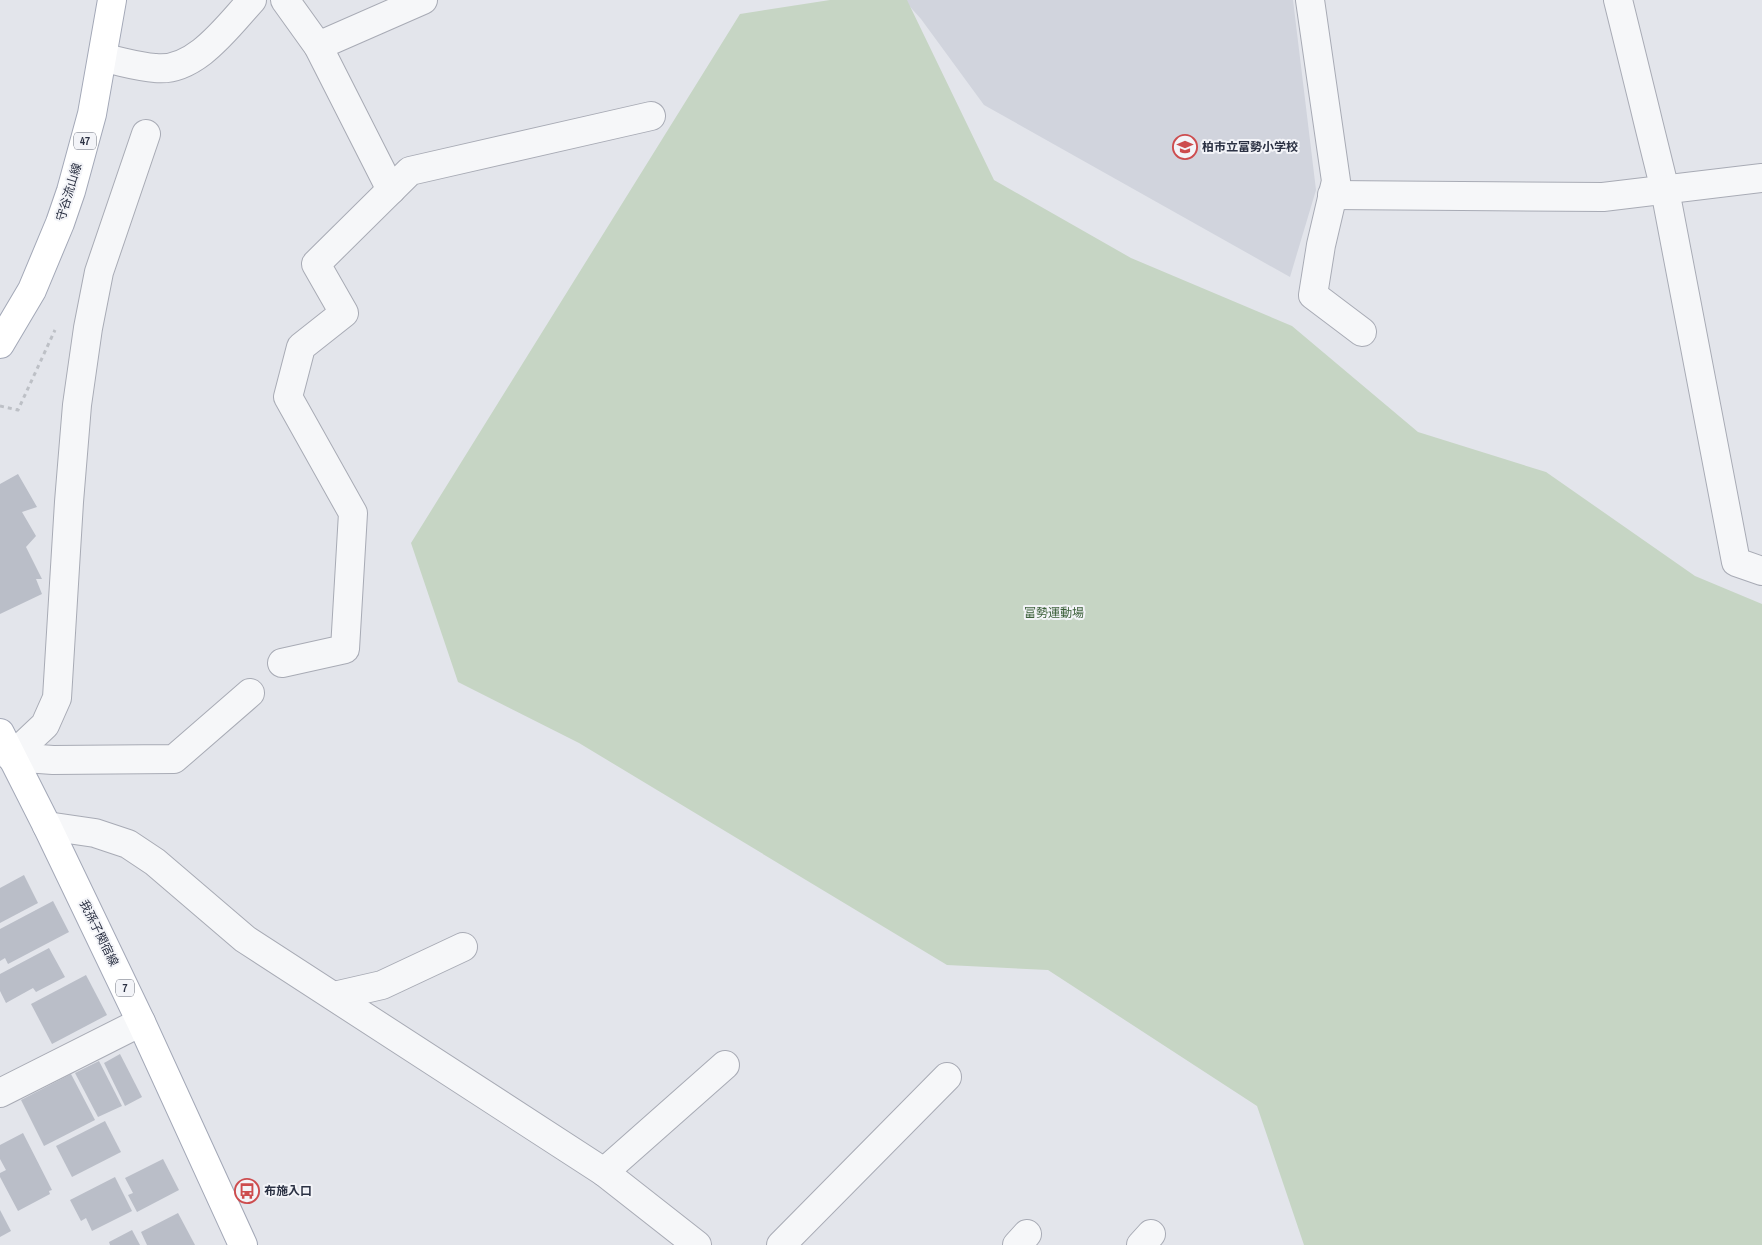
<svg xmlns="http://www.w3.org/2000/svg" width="1762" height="1245" viewBox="0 0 1762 1245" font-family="'Archivo Narrow','Noto Sans JP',sans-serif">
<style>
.built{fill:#d1d4dd}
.green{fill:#c6d5c4}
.building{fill:#babec8}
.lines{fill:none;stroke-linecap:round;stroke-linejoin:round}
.minor-casing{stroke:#a8abb5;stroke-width:30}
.major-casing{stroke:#a3a8b7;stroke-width:30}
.path{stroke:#bdc0c6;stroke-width:3;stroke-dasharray:4 4;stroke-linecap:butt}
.minor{stroke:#f6f7f9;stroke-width:28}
.major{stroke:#fff;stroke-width:28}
.labels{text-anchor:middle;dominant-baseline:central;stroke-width:4;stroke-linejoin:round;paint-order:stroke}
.shield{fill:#f3f4f8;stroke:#676c79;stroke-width:1}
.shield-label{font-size:11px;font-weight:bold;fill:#2b3143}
.poi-label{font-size:12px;font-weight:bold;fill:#2b3143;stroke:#f3f4f8;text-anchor:start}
.street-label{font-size:12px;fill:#2b3143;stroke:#f3f4f8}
.park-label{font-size:12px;fill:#3b5f39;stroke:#f3f4f8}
</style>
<rect width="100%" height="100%" fill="#e3e5eb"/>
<polygon class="built" points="904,0 1293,0 1316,190 1290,277 984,105 921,19"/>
<polygon class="green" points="830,0 907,0 994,180 1131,258 1292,326 1418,432 1546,472 1695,576 1762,604 1762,1245 1304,1245 1257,1106 1048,970 947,965 579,743 458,682 411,543 740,14"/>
<g class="building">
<polygon points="18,474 37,507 22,512 36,536 26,547 42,579 36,579 42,594 0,614 0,484"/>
<polygon points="24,875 38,903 0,923 0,888"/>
<polygon points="53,901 69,932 8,964 5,958 0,961 0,929"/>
<polygon points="49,948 65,977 36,992 33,988 6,1003 0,991 0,974"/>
<polygon points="86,975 107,1015 52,1044 31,1004"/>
<polygon points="120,1054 142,1097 125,1106 104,1063"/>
<polygon points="99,1061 122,1106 98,1117 75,1073"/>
<polygon points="71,1074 95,1120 44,1146 21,1100"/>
<polygon points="105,1121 121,1152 72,1177 56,1146"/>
<polygon points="23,1133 52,1190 49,1191 50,1194 18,1211 0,1177 0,1173 6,1170 0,1159 0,1145"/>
<polygon points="163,1159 179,1190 137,1212 128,1195 133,1193 125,1178"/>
<polygon points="115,1177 132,1211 92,1231 86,1218 81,1221 70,1200"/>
<polygon points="0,1210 11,1231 0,1237"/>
<polygon points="178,1213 195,1245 147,1245 141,1232"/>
<polygon points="132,1230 140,1245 110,1245 109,1242"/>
</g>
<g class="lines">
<defs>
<g id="minor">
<polyline points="285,0 318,46 391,190"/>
<polyline points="1310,0 1336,181 1321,245 1313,295 1362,332"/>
<polyline points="1618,0 1665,190 1736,562 1762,571"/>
<polyline points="318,46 423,0"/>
<path d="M 103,58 C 120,61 138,67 155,68 C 195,73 228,26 252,0"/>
<polyline points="1332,195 1603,197 1762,178"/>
<polyline points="282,663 345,649 353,513 288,397 301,347 344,313 316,264 410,171 651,116"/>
<polyline points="11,757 45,725 57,698 69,502 77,405 88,328 99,272 146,134"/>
<polyline points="11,757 53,760 174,759 250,693"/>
<polyline points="47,826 95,833 128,844 155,862 245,939 604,1172 697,1245"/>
<polyline points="334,996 382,985 463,947"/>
<polyline points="0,1093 141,1022"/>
<polyline points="604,1172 725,1065"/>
<polyline points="781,1245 947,1077"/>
<polyline points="1017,1245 1027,1234"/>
<polyline points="1141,1245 1151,1234"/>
</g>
<g id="major">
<polyline points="0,344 32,290 60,223 71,191 92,114 112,0"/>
<polyline points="0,733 47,826 141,1022 243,1245"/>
</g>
</defs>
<use href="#minor" class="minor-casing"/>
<use href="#major" class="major-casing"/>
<polyline class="path" points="0,406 18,410 55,330"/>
<use href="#minor" class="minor"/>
<use href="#major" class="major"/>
</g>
<defs>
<symbol id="school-ring" viewBox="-11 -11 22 22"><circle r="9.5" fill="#f3f4f8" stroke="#cd4c4e" stroke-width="1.5"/><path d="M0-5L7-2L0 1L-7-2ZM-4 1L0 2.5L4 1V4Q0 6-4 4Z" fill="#cd4c4e"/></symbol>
<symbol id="bus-ring" viewBox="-11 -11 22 22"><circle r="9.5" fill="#f3f4f8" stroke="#cd4c4e" stroke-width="1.5"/><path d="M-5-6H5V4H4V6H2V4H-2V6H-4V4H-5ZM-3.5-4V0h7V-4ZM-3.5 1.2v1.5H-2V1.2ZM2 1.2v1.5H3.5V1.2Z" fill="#cd4c4e"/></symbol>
</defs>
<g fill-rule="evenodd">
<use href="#school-ring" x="1171" y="133" width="28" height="28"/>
<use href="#bus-ring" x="233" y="1177" width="28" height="28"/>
</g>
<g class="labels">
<g class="shield">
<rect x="74" y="132.5" width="22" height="17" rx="4"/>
<rect x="116" y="979.5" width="18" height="17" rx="4"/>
</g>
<g class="shield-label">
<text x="85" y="141">47</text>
<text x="125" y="988">7</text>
</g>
<g class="poi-label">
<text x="1202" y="147">柏市立富勢小学校</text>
<text x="264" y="1191">布施入口</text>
</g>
<g class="street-label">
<text transform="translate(69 192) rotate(-73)">守谷流山線</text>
<text transform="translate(99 933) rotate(64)">我孫子関宿線</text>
</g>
<g class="park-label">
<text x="1054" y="613">富勢運動場</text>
</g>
</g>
</svg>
